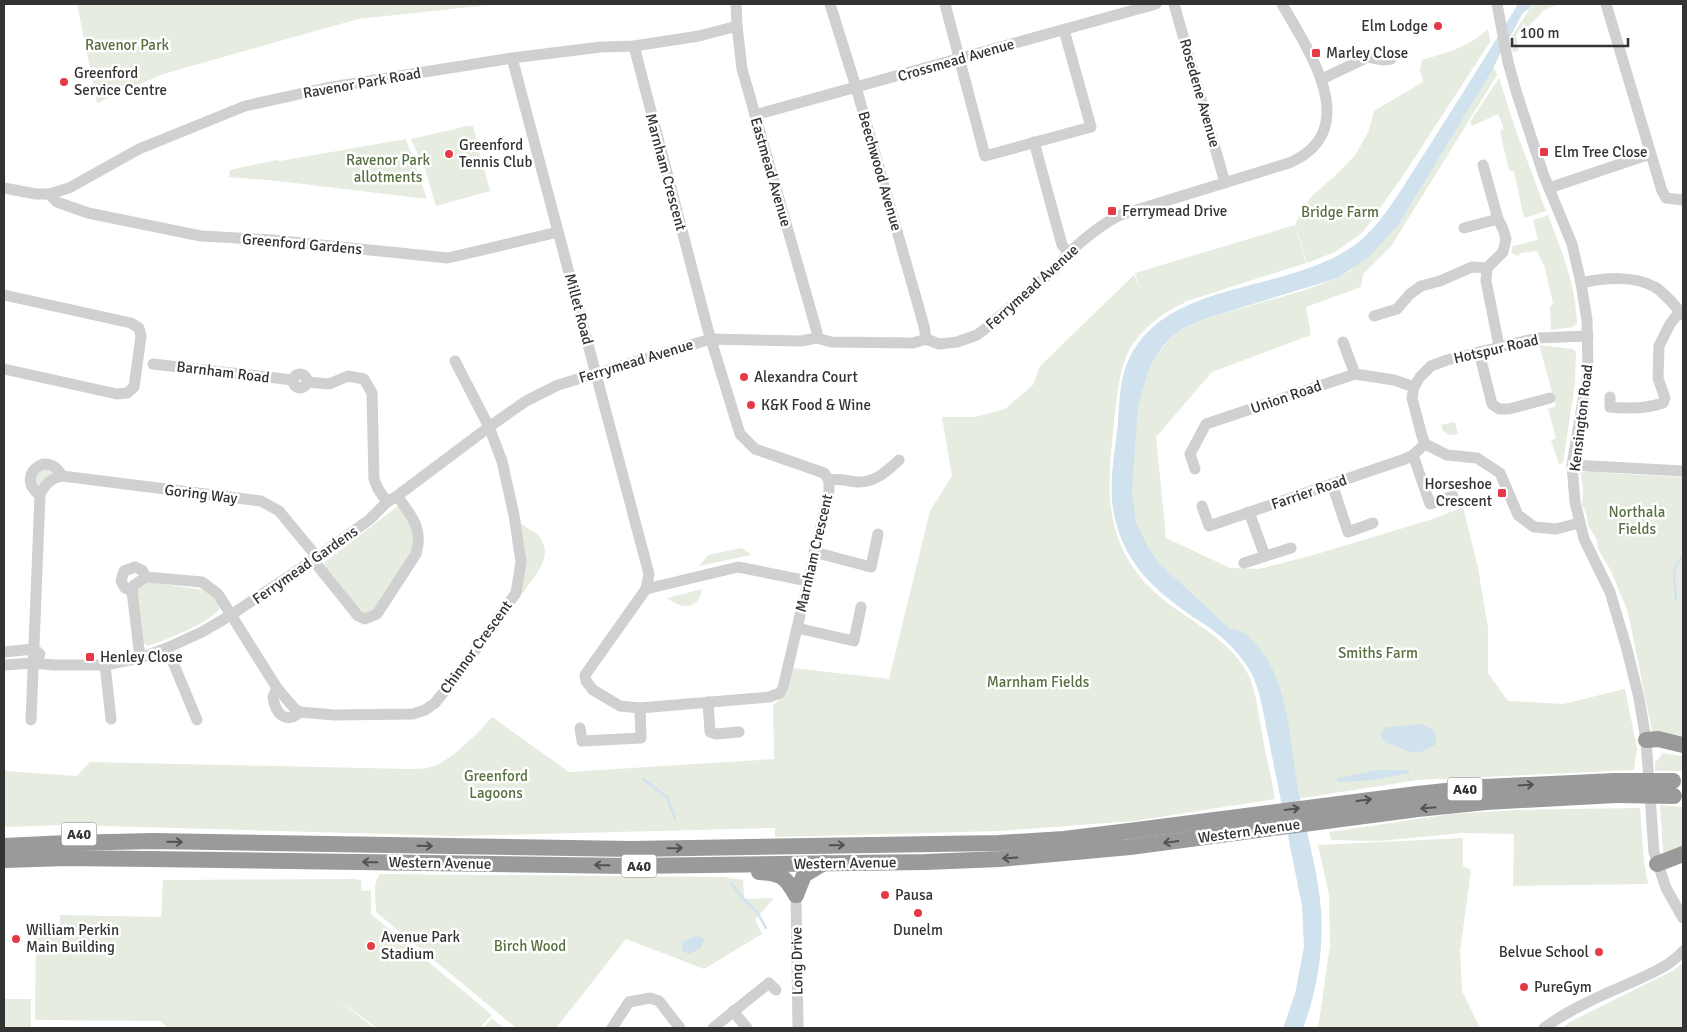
<svg xmlns="http://www.w3.org/2000/svg" width="1687" height="1032" viewBox="0 0 1687 1032" font-family="Signika,sans-serif">
<style>
.green{fill:#e6ecdf}
.water{fill:#cfe2ee}
.lines{fill:none;stroke-linecap:round;stroke-linejoin:round}
.stream{stroke:#cfe2ee;stroke-width:2.5}
.minor{stroke:#d0d0d0;stroke-width:11}
.highway{stroke:#9a9a9a;stroke-width:16}
.highway-bridge{stroke:#9a9a9a;stroke-width:16}
.oneway{stroke:#525252}
.poi-dot{fill:#e63946;stroke:#fff;stroke-width:2}
.labels{text-anchor:middle;dominant-baseline:central;stroke-width:5;stroke-linejoin:round;paint-order:stroke}
.shield{fill:#fff;stroke:#707070;stroke-width:1}
.shield-label{font-size:14px;font-weight:bold;fill:#333}
.poi-label{font-size:15px;fill:#333;stroke:#fff;text-anchor:start}
.park-label{font-size:15px;fill:#56703f;stroke:#fff}
.street-label{font-size:15px;fill:#333;stroke:#fff}
</style>
<rect width="100%" height="100%" fill="#fff"/>
<g class="green">
<polygon points="77,4 498,4 358,19 163,74 97,103"/>
<polygon points="1533,4 1557,4 1543,11 1528,27 1519,31 1516,35 1519,51 1513,52 1510,39"/>
<path d="M 1488,29 L 1490,42 L 1402,177 L 1363,232 L 1335,252 L 1307,263 L 1295,224 L 1311,197 L 1338,173 L 1356,154 L 1369,130 L 1374,111 L 1423,82 L 1420,70 L 1422,60 C 1446,53 1469,47 1488,29 Z"/>
<polygon points="1494,67 1497,75 1392,245 1363,274 1361,287 1306,307 1311,335 1212,372 1156,437 1166,538 1230,568 1259,569 1317,554 1430,520 1463,507 1478,568 1488,628 1488,673 1508,701 1563,704 1625,689 1637,749 1634,770 1418,780 1296,799 1282,711 1226,627 1149,554 1130,507 1134,411 1148,366 1171,337 1181,330 1204,319 1302,291 1338,278 1350,271 1399,224"/>
<polygon points="1499,78 1515,128 1546,211 1524,218 1514,171 1509,171 1500,131 1504,129 1498,114 1472,126 1470,122"/>
<polygon points="468,126 473,126 490,191 436,206 425,169 411,139"/>
<polygon points="406,139 427,199 278,181 229,177 230,170 276,160 280,161"/>
<path d="M 1548,215 C 1562,252 1575,282 1577,323 L 1573,327 L 1551,330 L 1550,306 L 1553,304 L 1545,268 L 1537,251 L 1521,253 L 1518,256 L 1511,253 L 1513,246 L 1538,240 L 1533,220 Z"/>
<path d="M 1295,225 L 1306,263 L 1184,302 L 1184,303 C 1162,313 1140,330 1128,352 C 1118,374 1117,399 1114,423 C 1108,479 1102,531 1141,578 C 1171,615 1229,633 1249,676 C 1256,692 1258,711 1261,728 C 1265,752 1271,775 1275,799 L 1134,821 L 998,831 L 775,837 L 775,828 L 455,836 L 67,825 L 4,827 L 4,771 L 77,776 L 90,762 L 407,769 C 415,769 424,769 431,767 C 449,763 480,731 492,717 L 569,772 L 774,759 L 773,705 L 788,693 L 793,668 L 889,679 L 930,511 L 952,476 L 942,417 L 975,417 L 1005,409 L 1033,385 L 1040,366 L 1134,275 L 1140,289 L 1135,273 Z"/>
<polygon points="1539,345 1573,349 1576,352 1575,383 1563,463 1559,464 1551,441 1556,438 1548,409 1556,406"/>
<polygon points="1455,422 1458,434 1450,435 1443,431 1441,425"/>
<polygon points="44,467 55,472 42,481 37,489 35,473"/>
<polygon points="1586,470 1606,473 1683,477 1683,736 1652,731 1628,612 1610,569 1598,549 1597,540 1588,525 1586,513 1582,505 1583,489 1580,472 1585,472"/>
<polygon points="398,506 401,508 415,533 412,555 375,610 365,615 357,612 323,567 324,563"/>
<path d="M 523,524 C 528,531 535,530 540,537 C 554,558 534,576 523,593 L 520,591 C 528,567 524,549 520,525 Z"/>
<polygon points="742,548 751,555 699,566 708,555"/>
<path d="M 149,582 L 204,590 L 217,599 L 220,608 C 211,623 165,640 148,646 L 142,642 L 137,593 L 140,586 Z"/>
<path d="M 702,589 C 698,611 681,609 667,598 Z"/>
<polygon points="1663,753 1683,756 1683,771 1655,771 1655,763"/>
<polygon points="1660,805 1683,807 1683,850 1668,854 1663,852"/>
<polygon points="1640,808 1644,862 1648,884 1513,886 1514,834 1463,833 1378,841 1331,840 1329,832 1452,814 1516,810"/>
<polygon points="1463,838 1463,866 1471,870 1460,952 1462,991 1480,1028 1318,1028 1330,946 1329,895 1318,845"/>
<path d="M 380,874 L 724,877 L 743,880 L 744,899 L 774,898 L 755,920 L 762,934 L 704,969 L 626,939 L 556,1028 L 516,1028 L 376,912 C 376,901 372,883 380,874 Z"/>
<polygon points="354,879 361,880 362,891 371,890 371,914 492,1015 480,1028 377,1028 335,997 374,1028 166,1028 166,1026 160,1021 35,1020 36,934 59,933 60,915 161,917 163,880"/>
<polygon points="1683,963 1683,1028 1562,1028 1570,1022 1674,970"/>
<rect x="4" y="999" width="27" height="29"/>
<polygon points="492,1018 504,1028 483,1028"/>
</g>
<g class="water">
<path d="M 1518,4 L 1532,4 L 1529,9 L 1523,13 L 1497,60 L 1493,69 L 1399,224 L 1369,257 L 1338,278 L 1204,319 L 1182,329 L 1171,337 L 1163,346 L 1152,362 L 1147,375 L 1138,406 L 1132,491 L 1136,522 L 1148,547 L 1160,564 L 1230,629 C 1241,629 1247,635 1255,643 C 1291,683 1289,744 1299,794 C 1306,832 1318,871 1321,909 C 1324,948 1317,992 1303,1028 L 1283,1028 L 1295,994 L 1304,947 L 1302,906 L 1262,706 C 1259,692 1255,678 1247,666 C 1238,652 1224,638 1210,628 C 1202,622 1193,618 1186,612 C 1150,586 1123,560 1114,514 C 1108,486 1115,451 1118,423 C 1119,403 1120,379 1128,361 C 1167,275 1294,296 1361,240 C 1388,216 1406,181 1426,151 C 1457,102 1488,53 1518,4 Z"/>
<path d="M 1423,724 L 1435,732 L 1436,744 C 1412,760 1410,749 1386,743 L 1380,734 L 1386,727 Z"/>
<polygon points="1379,770 1409,770 1409,773 1374,780 1338,782 1337,778"/>
<polygon points="697,936 704,939 701,948 689,954 682,951 682,942"/>
</g>
<g class="lines">
<g class="stream">
<path d="M 1676,599 C 1675,586 1670,565 1683,557"/>
<polyline points="643,779 667,797 675,818"/>
<polyline points="731,883 740,895 757,912 766,928"/>
</g>
<g class="minor">
<polyline points="736,4 737,26 742,69 817,332 817,338"/>
<polyline points="830,4 856,87 924,326 926,339"/>
<polyline points="945,4 985,156 1091,127 1064,30"/>
<polyline points="1174,4 1225,183"/>
<polyline points="1497,4 1508,62 1517,94 1544,176 1572,244 1581,283 1587,320 1588,371 1572,465 1575,502 1584,539 1610,592 1626,646 1639,698 1646,740 1654,852 1666,888 1683,918"/>
<polyline points="1606,4 1662,191 1666,198 1683,200"/>
<polyline points="512,58 649,574 646,589 590,668 585,675 586,681 593,690 620,706 640,708 769,697 780,693 783,688 829,491 829,480 824,473 755,449 740,434 708,330 634,46"/>
<polyline points="1322,79 1368,57 1383,60 1391,59"/>
<polyline points="755,115 1156,4"/>
<polyline points="1034,142 1062,245 1068,252"/>
<polyline points="1483,165 1498,219 1503,229 1506,239 1503,252 1487,268 1486,281 1499,346"/>
<polyline points="4,188 36,194 49,194 69,188 139,149 245,106 326,88 393,77 512,58 601,47 634,46 699,36 737,26"/>
<polyline points="1549,188 1650,154"/>
<polyline points="49,194 57,202 88,213 201,236 273,240 448,258 558,232"/>
<polyline points="1464,228 1498,219"/>
<path d="M 1581,283 C 1603,278 1634,275 1655,287 C 1666,294 1674,305 1683,315"/>
<polyline points="4,295 131,323 139,328 141,336 134,387 127,393 117,394 4,369"/>
<polyline points="1374,316 1397,309 1410,294 1421,286 1440,281 1472,267 1487,268"/>
<polyline points="1343,342 1355,374"/>
<polyline points="1479,352 1492,404 1499,409 1509,409 1550,398"/>
<polyline points="153,364 293,380"/>
<circle cx="300" cy="381" r="7"/>
<polyline points="306,382 329,384 348,376 364,379 372,393 374,479 378,489 387,502"/>
<path d="M 1610,397 L 1610,407 C 1628,409 1645,409 1663,403 L 1665,398 L 1658,378 L 1659,346 L 1670,324 L 1680,311"/>
<polyline points="1413,455 1430,504 1453,496"/>
<polyline points="1572,465 1683,471"/>
<polyline points="1195,469 1190,454 1206,424 1355,374 1394,380 1414,387"/>
<path d="M 829,480 C 840,478 847,481 857,482 C 875,483 887,471 899,460"/>
<polyline points="1332,484 1348,532 1373,523"/>
<path d="M 40,495 C 14,478 47,447 62,476"/>
<polyline points="1202,506 1209,526 1405,459 1413,455 1425,444"/>
<polyline points="1249,512 1265,556"/>
<polyline points="1579,523 1556,529 1534,527 1518,515 1500,473 1477,458 1447,455 1425,444 1422,436 1412,398 1414,387 1420,377 1431,366 1447,360 1537,338 1588,336"/>
<polyline points="814,552 871,567 878,534"/>
<path d="M 313,560 L 358,616 L 365,619 L 377,614 L 416,554 C 424,529 411,515 397,496"/>
<polyline points="1244,563 1291,548"/>
<polyline points="646,589 738,567 808,581"/>
<polyline points="132,591 125,588 121,581 124,571 135,567 142,570 146,577"/>
<polyline points="797,628 854,641 861,607"/>
<polyline points="167,648 197,720"/>
<polyline points="4,652 34,649 40,654"/>
<polyline points="140,658 132,591 134,585 146,577 202,582 218,594 277,688 295,709 300,712 334,715 413,714 425,710 435,703 458,674 516,593 521,562 514,515 502,461 489,427 455,361"/>
<path d="M 4,665 L 33,663 L 55,665 L 105,665 L 140,658 L 167,648 L 202,632 L 231,615 L 313,560 L 369,520 L 387,502 L 397,496 L 489,427 L 526,401 L 558,385 L 711,339 L 801,341 L 817,338 L 831,342 L 913,343 L 926,339 L 939,344 L 957,342 L 977,335 L 986,328 L 1058,266 C 1071,248 1100,225 1120,215 L 1289,163 C 1365,130 1308,50 1282,4"/>
<polyline points="105,665 111,719"/>
<path d="M 277,688 L 273,697 C 275,713 285,725 300,712"/>
<polyline points="708,702 710,732 716,734 739,732"/>
<path d="M 31,720 L 40,495 C 45,484 50,479 62,476 L 261,501 L 279,511 L 317,557"/>
<polyline points="580,728 582,741 641,738 640,708"/>
<polyline points="796,895 798,1028"/>
<polyline points="733,1011 747,1028"/>
<polyline points="612,1028 629,1002 650,998 659,1001 680,1028"/>
<polyline points="713,1028 769,983 776,990"/>
<path d="M 1544,1028 C 1570,1009 1600,996 1630,983 C 1649,974 1669,967 1683,951"/>
</g>
<g class="highway">
<polyline points="1646,740 1658,739 1683,745"/>
<polyline points="4,846 67,843 153,841 631,849 999,843 1064,839 1129,831 1417,794 1484,787 1615,781"/>
<polyline points="4,860 67,858 149,859 629,866 925,862 1000,859 1130,847 1418,809 1486,802 1616,795"/>
<polyline points="1657,864 1683,854"/>
<path d="M 759,872 C 781,873 785,876 796,895"/>
<polyline points="796,895 804,875 824,863"/>
</g>
<g class="highway-bridge">
<polyline points="1615,781 1673,781"/>
<polyline points="1616,795 1674,796"/>
</g>
</g>
<defs><path id="oneway-shaft" d="M-6 0H5M1.5-3L5.5 0L1.5 3" fill="none" stroke-width="1.6" stroke-linecap="round" stroke-linejoin="round" transform="scale(1.25)"/></defs>
<g class="oneway">
<use href="#oneway-shaft" transform="translate(1526 785) rotate(-3)"/>
<use href="#oneway-shaft" transform="translate(1364 800) rotate(-7)"/>
<use href="#oneway-shaft" transform="translate(1428 808) rotate(175)"/>
<use href="#oneway-shaft" transform="translate(1292 809) rotate(-7)"/>
<use href="#oneway-shaft" transform="translate(175 842) rotate(1)"/>
<use href="#oneway-shaft" transform="translate(1171 842) rotate(172)"/>
<use href="#oneway-shaft" transform="translate(837 845) rotate(-1)"/>
<use href="#oneway-shaft" transform="translate(425 846) rotate(1)"/>
<use href="#oneway-shaft" transform="translate(675 848) rotate(-1)"/>
<use href="#oneway-shaft" transform="translate(1010 858) rotate(176)"/>
<use href="#oneway-shaft" transform="translate(370 862) rotate(-179)"/>
<use href="#oneway-shaft" transform="translate(602 865) rotate(-179)"/>
</g>
<g class="poi-dot">
<circle cx="1438" cy="26" r="5"/>
<rect x="1311" y="48" width="10" height="10" rx="2.5"/>
<circle cx="64" cy="82" r="5"/>
<rect x="1539" y="147" width="10" height="10" rx="2.5"/>
<circle cx="449" cy="154" r="5"/>
<rect x="1107" y="206" width="10" height="10" rx="2.5"/>
<circle cx="744" cy="377" r="5"/>
<circle cx="751" cy="405" r="5"/>
<rect x="1497" y="488" width="10" height="10" rx="2.5"/>
<rect x="85" y="652" width="10" height="10" rx="2.5"/>
<circle cx="885" cy="895" r="5"/>
<circle cx="918" cy="913" r="5"/>
<circle cx="16" cy="939" r="5"/>
<circle cx="371" cy="946" r="5"/>
<circle cx="1599" cy="952" r="5"/>
<circle cx="1524" cy="987" r="5"/>
</g>
<g class="labels">
<g class="shield">
<rect x="1447.5" y="777.5" width="35" height="23" rx="4"/>
<rect x="61.5" y="822.5" width="35" height="23" rx="4"/>
<rect x="621.5" y="854.5" width="35" height="23" rx="4"/>
</g>
<g class="shield-label">
<text x="1465" y="789">A40</text>
<text x="79" y="834">A40</text>
<text x="639" y="866">A40</text>
</g>
<g class="poi-label">
<text x="1428" y="26" text-anchor="end">Elm Lodge</text>
<text x="1326" y="53">Marley Close</text>
<text x="74" y="73">Greenford<tspan x="74" dy="17">Service Centre</tspan></text>
<text x="459" y="145">Greenford<tspan x="459" dy="17">Tennis Club</tspan></text>
<text x="1554" y="152">Elm Tree Close</text>
<text x="1122" y="211">Ferrymead Drive</text>
<text x="754" y="377">Alexandra Court</text>
<text x="761" y="405">K&amp;K Food &amp; Wine</text>
<text x="1492" y="484" text-anchor="end">Horseshoe<tspan x="1492" dy="17">Crescent</tspan></text>
<text x="100" y="657">Henley Close</text>
<text x="895" y="895">Pausa</text>
<text x="26" y="930">William Perkin<tspan x="26" dy="17">Main Building</tspan></text>
<text x="918" y="930" text-anchor="middle">Dunelm</text>
<text x="381" y="937">Avenue Park<tspan x="381" dy="17">Stadium</tspan></text>
<text x="1589" y="952" text-anchor="end">Belvue School</text>
<text x="1534" y="987">PureGym</text>
</g>
<g class="park-label">
<text x="127" y="45">Ravenor Park</text>
<text x="388" y="160">Ravenor Park<tspan x="388" dy="17">allotments</tspan></text>
<text x="1340" y="212">Bridge Farm</text>
<text x="1637" y="512">Northala<tspan x="1637" dy="17">Fields</tspan></text>
<text x="1378" y="653">Smiths Farm</text>
<text x="1038" y="682">Marnham Fields</text>
<text x="496" y="776">Greenford<tspan x="496" dy="17">Lagoons</tspan></text>
<text x="530" y="946">Birch Wood</text>
</g>
<g class="street-label">
<text transform="translate(956 60) rotate(-16)">Crossmead Avenue</text>
<text transform="translate(362 83) rotate(-10)">Ravenor Park Road</text>
<text transform="translate(1200 93) rotate(74)">Rosedene Avenue</text>
<text transform="translate(880 171) rotate(74)">Beechwood Avenue</text>
<text transform="translate(666 172) rotate(75)">Marnham Crescent</text>
<text transform="translate(771 172) rotate(74)">Eastmead Avenue</text>
<text transform="translate(302 244) rotate(5)">Greenford Gardens</text>
<text transform="translate(1032 287) rotate(-42)">Ferrymead Avenue</text>
<text transform="translate(579 309) rotate(75)">Millet Road</text>
<text transform="translate(1496 349) rotate(-13)">Hotspur Road</text>
<text transform="translate(636 361) rotate(-17)">Ferrymead Avenue</text>
<text transform="translate(223 372) rotate(7)">Barnham Road</text>
<text transform="translate(1286 397) rotate(-19)">Union Road</text>
<text transform="translate(1581 418) rotate(-83)">Kensington Road</text>
<text transform="translate(1309 492) rotate(-19)">Farrier Road</text>
<text transform="translate(201 494) rotate(7)">Goring Way</text>
<text transform="translate(814 553) rotate(-77)">Marnham Crescent</text>
<text transform="translate(305 565) rotate(-35)">Ferrymead Gardens</text>
<text transform="translate(476 647) rotate(-54)">Chinnor Crescent</text>
<text transform="translate(1249 831) rotate(-8)">Western Avenue</text>
<text transform="translate(440 863) rotate(1)">Western Avenue</text>
<text transform="translate(845 863) rotate(-1)">Western Avenue</text>
<text transform="translate(797 961) rotate(-91)">Long Drive</text>
</g>
</g>
<rect width="1687" height="1032" fill="none" stroke="#333333" stroke-width="10"/>
<path d="M1512 38v8h116v-8" fill="none" stroke="#333333" stroke-width="2.5"/>
<text x="1520" y="38" font-size="15" fill="#333333" stroke="#ffffff" stroke-width="4" paint-order="stroke">100 m</text>
</svg>
